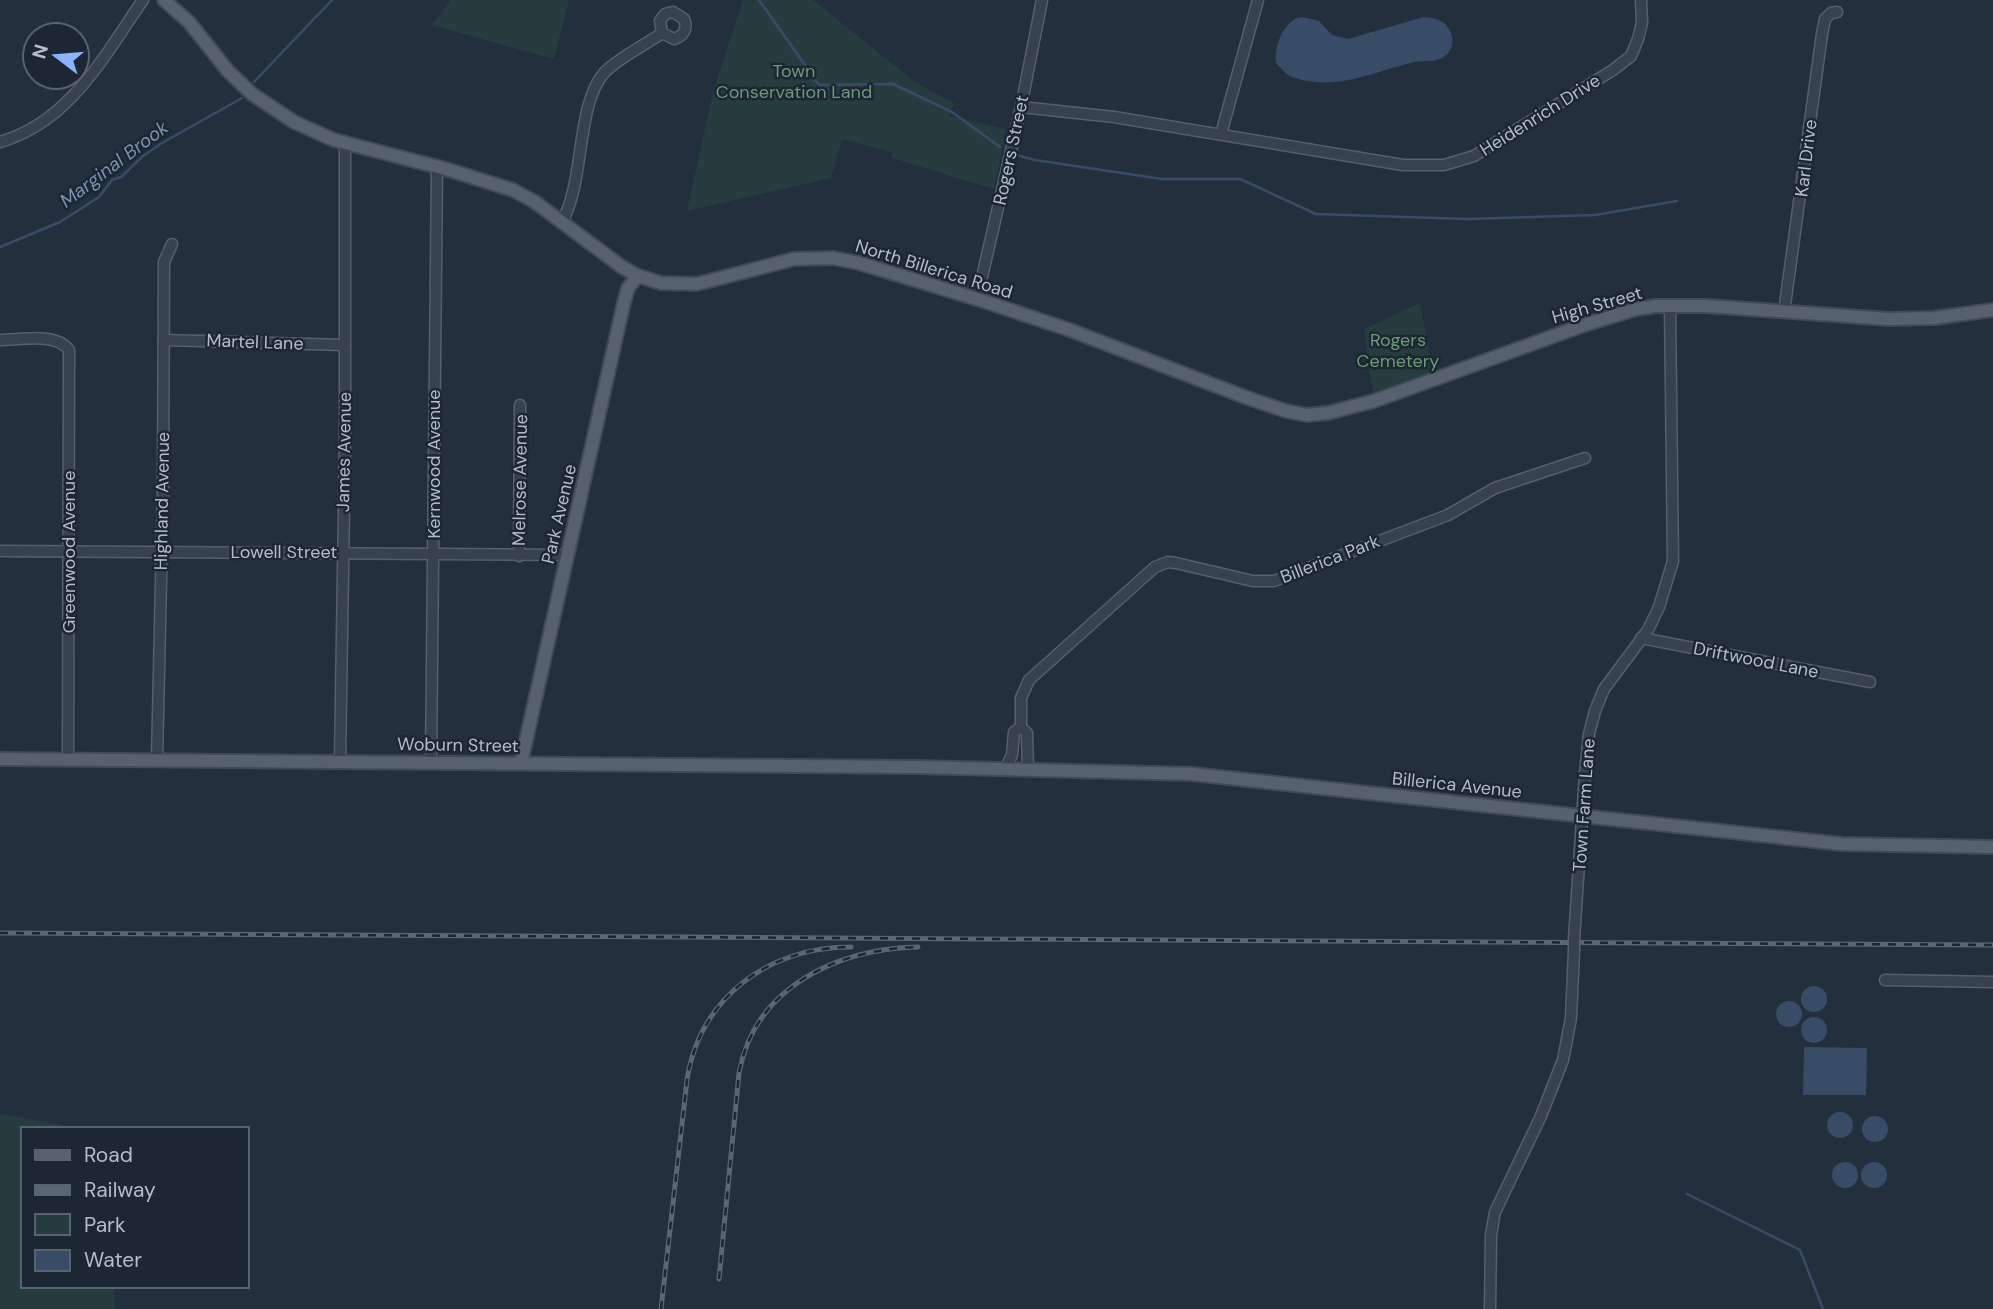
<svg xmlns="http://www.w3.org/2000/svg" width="1993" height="1309" viewBox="0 0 1993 1309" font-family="'DM Sans',sans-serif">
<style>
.green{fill:#263c3f}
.water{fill:#394c67}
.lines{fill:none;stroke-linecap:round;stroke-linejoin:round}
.stream{stroke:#394c67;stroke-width:2.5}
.minor-casing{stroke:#565f6c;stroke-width:13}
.major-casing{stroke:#414a57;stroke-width:16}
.minor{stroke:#38414e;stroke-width:10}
.major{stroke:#56606e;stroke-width:12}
.rail-casing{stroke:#5a6575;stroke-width:5}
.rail{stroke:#1d2633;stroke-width:2.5;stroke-dasharray:8;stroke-linecap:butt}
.minor-bridge-casing{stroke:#565f6c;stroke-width:13;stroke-linecap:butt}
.minor-bridge{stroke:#38414e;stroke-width:10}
.labels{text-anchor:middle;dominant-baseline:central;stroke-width:5;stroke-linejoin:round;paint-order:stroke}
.park-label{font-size:18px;fill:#6b9a76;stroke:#1d2633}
.street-label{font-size:18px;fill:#b4bcc9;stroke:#1d2633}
.water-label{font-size:19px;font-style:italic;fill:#7c92b1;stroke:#1d2633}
</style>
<rect width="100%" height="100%" fill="#242f3e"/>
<g class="green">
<polygon points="451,0 569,0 554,59 431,25"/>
<polygon points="743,0 813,0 915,82 954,103 949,116 1006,129 994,189 892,158 892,152 842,139 831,178 687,211 712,96"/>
<polygon points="1420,303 1433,372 1373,393 1364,329"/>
<polygon points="0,1114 62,1125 62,1129 23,1129 23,1286 114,1286 115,1309 0,1309"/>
</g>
<g class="water">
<path d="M 1302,17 L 1319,21 L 1332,35 L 1348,39 L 1424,17 C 1431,18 1439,19 1444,23 C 1454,32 1456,48 1445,56 C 1437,63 1424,60 1414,62 C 1372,72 1336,92 1292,77 C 1286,75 1281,68 1276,63 C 1274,46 1284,19 1302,17 Z"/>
<circle cx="1814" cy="999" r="13"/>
<circle cx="1789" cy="1014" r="13"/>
<circle cx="1814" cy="1030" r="13"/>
<polygon points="1804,1047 1867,1048 1866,1095 1803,1095"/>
<circle cx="1840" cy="1125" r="13"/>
<circle cx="1875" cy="1129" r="13"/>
<circle cx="1874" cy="1175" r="13"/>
<circle cx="1845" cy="1175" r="13"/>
</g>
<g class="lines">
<g class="stream">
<polyline points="759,0 819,85 893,84 952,112 1000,147"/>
<polyline points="254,82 332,0"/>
<polyline points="1016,155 1035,160 1162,179 1240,179 1316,214 1466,219 1595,215 1677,201"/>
<polyline points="0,247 60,222 99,197 112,180 121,177 143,156 162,143 242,98"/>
<polyline points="1687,1194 1800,1250 1823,1309"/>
</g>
<defs>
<g id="minor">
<polyline points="1021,107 1114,117 1403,165 1444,165 1474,156 1613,70 1631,56 1638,39 1642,23 1641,0"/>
<polyline points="1221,134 1258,0"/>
<path d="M 0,142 C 70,122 104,56 143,0"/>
<path d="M 562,222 C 585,181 576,105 604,73 C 619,57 644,46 662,33 L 674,39 C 684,36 688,28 684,19 L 673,12 L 665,14 L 660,21 L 662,33"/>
<polyline points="977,299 1021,107 1042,0"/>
<polyline points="1784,312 1822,34 1825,19 1831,13 1837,12"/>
<path d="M 0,340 C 20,340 56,332 69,350 L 68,759"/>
<polyline points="164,340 345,345"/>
<polyline points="0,551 568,555"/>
<polyline points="519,556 520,405"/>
<polyline points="1641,638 1870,682"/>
<polyline points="157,760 163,492 164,262 172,244"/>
<polyline points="340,761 345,444 345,143"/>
<polyline points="431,762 437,167"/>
<polyline points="1005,769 1012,755 1014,732 1021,727"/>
<polyline points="1028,770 1027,733 1021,727 1021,698 1029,680 1155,567 1168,562 1176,563 1253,581 1274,581 1448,515 1495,488 1585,458"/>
<polyline points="1574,939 1585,774 1589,734 1595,711 1604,689 1648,630 1659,607 1673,561 1670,306"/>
<polyline points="1885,980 1993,982"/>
<polyline points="1490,1309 1491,1235 1495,1212 1541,1116 1563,1060 1571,1018 1574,951"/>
</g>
<g id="major">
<polyline points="164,0 189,22 228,71 252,94 294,122 334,140 446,169 513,190 535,202 622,267 638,276 661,283 697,284 794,259 833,258 859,263 977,299 1067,329 1245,397 1286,411 1307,415 1328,413 1374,401 1587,324 1636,309 1656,306 1707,306 1888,319 1934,318 1993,310"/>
<polyline points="0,759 916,767 1192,774 1842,844 1993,847"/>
<polyline points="521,763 624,302 628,288 638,276"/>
</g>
</defs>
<use href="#minor" class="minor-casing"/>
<use href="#major" class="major-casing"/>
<use href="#minor" class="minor"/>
<use href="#major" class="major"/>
<defs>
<g id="rail">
<polyline points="0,933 1993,945"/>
<path d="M 719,1279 L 739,1073 C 755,986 838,949 918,947"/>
<path d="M 661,1309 L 687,1080 C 700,997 769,947 851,947"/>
</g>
</defs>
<use href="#rail" class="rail-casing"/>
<use href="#rail" class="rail"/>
<defs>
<polyline id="minor-bridge" points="1574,951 1574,939"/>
</defs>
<use href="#minor-bridge" class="minor-bridge-casing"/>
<use href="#minor-bridge" class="minor-bridge"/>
</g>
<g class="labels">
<g class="park-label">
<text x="794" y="71">Town<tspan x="794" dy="21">Conservation Land</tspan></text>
<text x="1398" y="340">Rogers<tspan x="1398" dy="21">Cemetery</tspan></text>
</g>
<g class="street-label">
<text transform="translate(1540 115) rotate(-32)">Heidenrich Drive</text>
<text transform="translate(1011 150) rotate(-78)">Rogers Street</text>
<text transform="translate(1806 158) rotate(-83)">Karl Drive</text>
<text transform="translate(934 269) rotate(17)">North Billerica Road</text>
<text transform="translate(1597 305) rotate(-16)">High Street</text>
<text transform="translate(255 342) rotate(2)">Martel Lane</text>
<text transform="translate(344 452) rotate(-89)">James Avenue</text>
<text transform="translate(434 464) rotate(-90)">Kernwood Avenue</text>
<text transform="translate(520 480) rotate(-89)">Melrose Avenue</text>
<text transform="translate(162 501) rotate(-89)">Highland Avenue</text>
<text transform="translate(559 514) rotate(-77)">Park Avenue</text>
<text transform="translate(69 552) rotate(-90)">Greenwood Avenue</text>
<text x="284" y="552">Lowell Street</text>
<text transform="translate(1330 559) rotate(-21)">Billerica Park</text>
<text transform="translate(1756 660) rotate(11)">Driftwood Lane</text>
<text transform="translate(458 745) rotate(1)">Woburn Street</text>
<text transform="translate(1457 785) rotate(6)">Billerica Avenue</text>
<text transform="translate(1584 805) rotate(-86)">Town Farm Lane</text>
</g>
<g class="water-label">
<text transform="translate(114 164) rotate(-37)">Marginal Brook</text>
</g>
</g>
<rect x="21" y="1127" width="228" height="161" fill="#1d2633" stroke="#59626f" stroke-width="2"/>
<rect x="35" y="1150" width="35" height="10" fill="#56606e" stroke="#59626f" stroke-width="2"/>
<text x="84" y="1162" font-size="21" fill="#b4bcc9">Road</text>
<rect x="35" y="1185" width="35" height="10" fill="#5a6575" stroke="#59626f" stroke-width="2"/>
<text x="84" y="1197" font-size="21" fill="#b4bcc9">Railway</text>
<rect x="35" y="1214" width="35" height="21" fill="#263c3f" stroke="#59626f" stroke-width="2"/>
<text x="84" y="1232" font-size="21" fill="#b4bcc9">Park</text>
<rect x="35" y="1250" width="35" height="21" fill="#394c67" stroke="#59626f" stroke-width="2"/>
<text x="84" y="1267" font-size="21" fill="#b4bcc9">Water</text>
<g transform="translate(56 56) rotate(286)"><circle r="33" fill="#1d2633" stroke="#59626f" stroke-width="2"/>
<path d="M0-5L12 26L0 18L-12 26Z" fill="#8ab4f8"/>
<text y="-10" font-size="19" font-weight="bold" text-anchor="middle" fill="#b4bcc9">N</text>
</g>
</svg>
